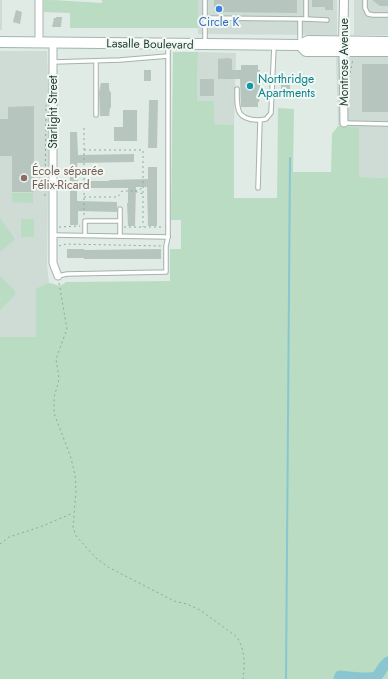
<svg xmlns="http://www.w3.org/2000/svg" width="388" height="679" viewBox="0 0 388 679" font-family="Jost,sans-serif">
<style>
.built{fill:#cfdbd5}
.green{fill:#badcc2}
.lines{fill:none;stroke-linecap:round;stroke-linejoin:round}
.stream{stroke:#89c6d0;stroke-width:2}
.river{stroke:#89c6d0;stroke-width:11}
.building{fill:#b6c6bf}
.service-casing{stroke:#a4b3ad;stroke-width:5.5}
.minor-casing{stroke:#a4b3ad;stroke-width:9}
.tertiary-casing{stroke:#a4b3ad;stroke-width:10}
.secondary-casing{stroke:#9fb7ae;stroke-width:12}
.path{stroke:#82aea0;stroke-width:1;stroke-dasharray:2 3;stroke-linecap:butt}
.service{stroke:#fff;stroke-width:3.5}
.minor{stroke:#fff;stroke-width:7}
.tertiary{stroke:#fff;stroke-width:8}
.secondary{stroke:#fff;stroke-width:10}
.shop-dot{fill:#3f7fe0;stroke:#f1f8f4;stroke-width:1.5}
.culture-dot{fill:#0f9aa8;stroke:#f1f8f4;stroke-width:1.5}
.education-dot{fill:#8d6e63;stroke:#f1f8f4;stroke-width:1.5}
.labels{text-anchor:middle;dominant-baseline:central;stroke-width:4;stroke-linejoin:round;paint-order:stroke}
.shop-label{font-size:12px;fill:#366cbe;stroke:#f1f8f4}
.street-label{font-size:12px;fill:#213c34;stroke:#f1f8f4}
.culture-label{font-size:12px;fill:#0d838f;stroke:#f1f8f4;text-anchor:start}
.education-label{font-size:12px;fill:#785e54;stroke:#f1f8f4;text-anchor:start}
</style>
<rect width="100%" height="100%" fill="#e1ebe6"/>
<g class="built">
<rect x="0" y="0" width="2" height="30"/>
<polygon points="198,0 337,0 337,35 198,34"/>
<rect x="354" y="0" width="34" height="35"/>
<polygon points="0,51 47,51 49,112 47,264 49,283 36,288 36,337 0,337"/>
<polygon points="198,52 236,53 234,125 214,124 197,101"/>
<polygon points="336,54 388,54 388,178 359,177 359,127 338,126"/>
</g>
<g class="green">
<path d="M 44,0 C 63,0 82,2 102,3 L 102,0 L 198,0 L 198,28 L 70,28 L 70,13 L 44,12 Z"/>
<path d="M 173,52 L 198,52 L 197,101 L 214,101 L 214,124 L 234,125 L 234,198 L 277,198 L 278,108 L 294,109 L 293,172 L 331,172 L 332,134 L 338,126 L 359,127 L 359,177 L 388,178 L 388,679 L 0,679 L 0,337 L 36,337 L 36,288 C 40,287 46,283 50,283 C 57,284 58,289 66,282 L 170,281 L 170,249 L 181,249 L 181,220 L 171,220 Z"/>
<polygon points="12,193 33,193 33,203 12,202"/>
<polygon points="0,218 15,239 0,252"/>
<rect x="21" y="219" width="13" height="18"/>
<polygon points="0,276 15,291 15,295 0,310"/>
</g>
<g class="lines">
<polyline class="stream" points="286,679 290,158"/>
<path class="river" d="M 339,679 L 340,676 C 348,677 370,679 376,677 C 381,673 382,666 388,662"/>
</g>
<g class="building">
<polygon points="214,0 297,0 297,13 214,12"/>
<polygon points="312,0 333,0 333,10 325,10 325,7 312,7"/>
<polygon points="372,0 388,0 388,6 380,6"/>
<polygon points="16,10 22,12 20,24 13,22"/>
<polygon points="56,17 62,17 61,27 52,27 54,18 56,18"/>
<polygon points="228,58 232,59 232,70 241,70 241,65 258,65 258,70 260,70 260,96 259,102 258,102 258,107 241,107 240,79 218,79 218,59"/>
<rect x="362" y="64" width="26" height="48"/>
<rect x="144" y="70" width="7" height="11"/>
<rect x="200" y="79" width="14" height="17"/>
<rect x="281" y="81" width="9" height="8"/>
<polygon points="101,83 109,83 109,88 110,92 111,92 111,108 110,108 109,116 100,116 99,92"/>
<polygon points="149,100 158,100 157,148 148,148"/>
<polygon points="34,106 34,192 12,192 12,156 0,156 0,119 8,119 8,107"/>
<polygon points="123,110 137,110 137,141 114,141 114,127 123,127"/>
<polygon points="70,132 77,132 78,155 134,154 134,162 77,163 78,181 109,181 109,180 148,179 148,167 157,167 157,226 148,226 147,187 136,187 135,226 128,226 127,203 128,203 128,188 77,188 77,201 117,202 117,212 78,211 78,225 70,225"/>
<polygon points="67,249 84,249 84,250 161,249 161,259 84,259 84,258 67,258"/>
</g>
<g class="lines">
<defs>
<g id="service">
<polyline points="365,0 365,8 368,14 373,15 388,15"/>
<polyline points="205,18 306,19 306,0"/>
<polyline points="300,19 300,44"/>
<polyline points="306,19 327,20"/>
<polyline points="205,43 205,0"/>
<polyline points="96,61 96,115"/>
<polyline points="54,62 120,60 168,56"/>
<path d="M 237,89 C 237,110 236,120 260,120"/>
<polyline points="344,123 388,124"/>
<polyline points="258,188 260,120 266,119 271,113 274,46"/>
<polyline points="120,209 120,221"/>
<polyline points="53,235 168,237 168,45"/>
<polyline points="85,235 85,221 120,221 120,236"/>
<polyline points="58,276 67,274 166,272 166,246 168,237"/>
</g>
<g id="minor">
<polyline points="39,43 39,0"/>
<polyline points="53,43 53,263 58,276"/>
<polyline points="343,52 344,123"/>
</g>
<polyline id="tertiary" points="343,47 344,0"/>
<g id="secondary">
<polyline points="0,42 300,45 308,41 388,42"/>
<polyline points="300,45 306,51 388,51"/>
</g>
</defs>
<use href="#service" class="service-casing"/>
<use href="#minor" class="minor-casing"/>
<use href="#tertiary" class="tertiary-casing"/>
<use href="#secondary" class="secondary-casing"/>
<g class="path">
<polyline points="350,73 353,59"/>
<polyline points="84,128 84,217"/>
<polyline points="84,150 143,150 143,227"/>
<polyline points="135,191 143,188"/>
<polyline points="45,196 46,105"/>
<polyline points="84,197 118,197 122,191 134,191 143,194"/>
<polyline points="59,227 80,226"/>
<polyline points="124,227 163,227"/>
<polyline points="59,246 66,244 162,246"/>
<path d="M 59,283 L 67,329 L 56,359 L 59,378 L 58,384 L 54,397 L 54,413 L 71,458 L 75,475 L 76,492 L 73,527 L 76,536 L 96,558 L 108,567 L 174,601 L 187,604 L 200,610 L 237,637 C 245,650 245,664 243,679"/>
<polyline points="0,544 9,537 40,527 73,513"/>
</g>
<use href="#service" class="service"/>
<use href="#minor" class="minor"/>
<use href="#tertiary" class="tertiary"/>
<use href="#secondary" class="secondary"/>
</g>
<circle class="shop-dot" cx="219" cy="9" r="4"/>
<circle class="culture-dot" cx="250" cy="86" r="4"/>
<circle class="education-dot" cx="24" cy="178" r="4"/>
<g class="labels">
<g class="shop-label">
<text x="219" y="22">Circle K</text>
</g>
<g class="street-label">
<text transform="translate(150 44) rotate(1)">Lasalle Boulevard</text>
<text transform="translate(344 62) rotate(-90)">Montrose Avenue</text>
<text transform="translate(53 112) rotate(-90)">Starlight Street</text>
</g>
<g class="culture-label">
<text x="258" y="79">Northridge<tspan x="258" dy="14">Apartments</tspan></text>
</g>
<g class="education-label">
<text x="32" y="171">École séparée<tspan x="32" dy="14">Félix-Ricard</tspan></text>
</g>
</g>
</svg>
